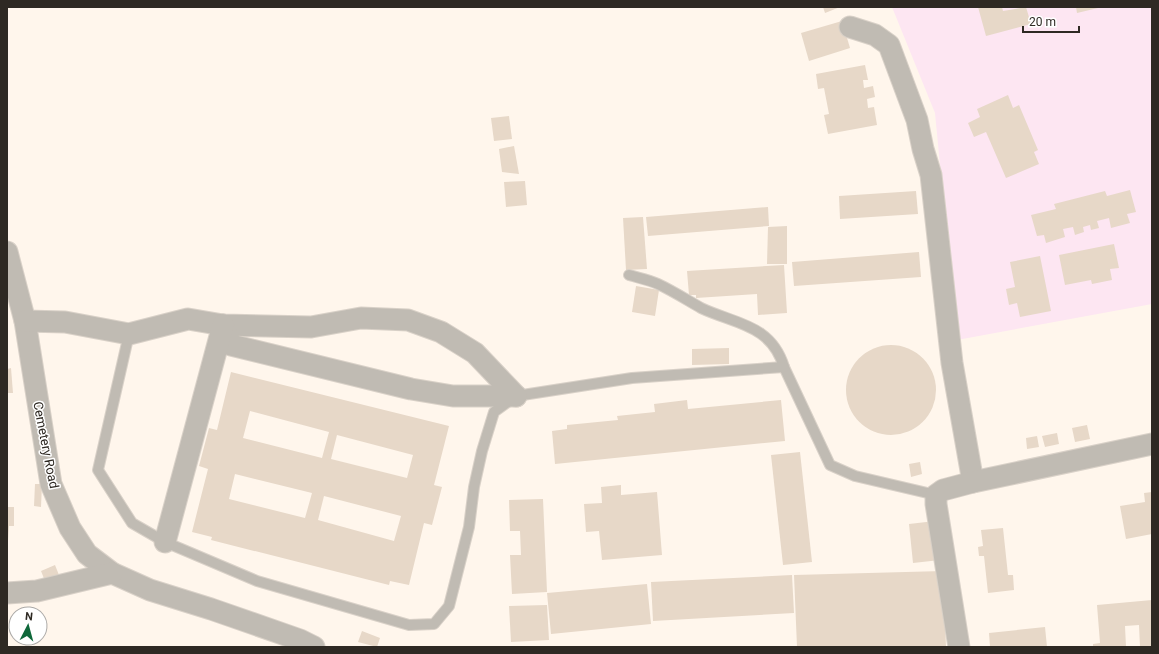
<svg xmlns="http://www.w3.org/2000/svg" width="1159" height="654" viewBox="0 0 1159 654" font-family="Roboto,sans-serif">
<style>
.education{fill:#fde6f2}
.building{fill:#e7d8c8;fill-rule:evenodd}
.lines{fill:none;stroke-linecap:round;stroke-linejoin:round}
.service-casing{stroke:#d9d1c8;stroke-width:12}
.minor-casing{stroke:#d9d1c8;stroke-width:23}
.service{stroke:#c0bbb3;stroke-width:10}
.minor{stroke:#c0bbb3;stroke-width:21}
.labels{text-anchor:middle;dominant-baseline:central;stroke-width:3;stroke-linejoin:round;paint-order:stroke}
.street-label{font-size:13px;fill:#2e2923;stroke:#fff}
</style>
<rect width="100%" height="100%" fill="#fff6ec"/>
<polygon class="education" points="892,7 1152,7 1152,304 957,340 935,113"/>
<g class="building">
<polygon points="823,7 840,7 825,13"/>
<polygon points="978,7 1002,7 1003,11 1026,7 1031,24 986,36"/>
<polygon points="1076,7 1098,7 1098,8 1077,13"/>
<polygon points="842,21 850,48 809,61 801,33"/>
<polygon points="865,65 868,80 863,80 864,88 873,86 875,97 867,99 868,108 874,107 877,125 828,134 824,115 829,114 824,88 818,89 816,74"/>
<polygon points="1008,95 1013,108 1019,105 1038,150 1034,152 1039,164 1006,178 986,132 974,137 968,123 980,117 977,109"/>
<polygon points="509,116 512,139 494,141 491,118"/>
<polygon points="514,146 519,174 502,172 499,149"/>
<polygon points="525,181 527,205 506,207 504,182"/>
<polygon points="1130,190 1136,212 1127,214 1130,223 1111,228 1109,218 1097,221 1099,228 1091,230 1090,225 1083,227 1084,232 1075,235 1073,227 1063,229 1065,237 1046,243 1044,235 1037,236 1031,215 1056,209 1054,204 1105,191 1107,196"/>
<polygon points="916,191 918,214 840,219 839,196"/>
<polygon points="768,207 769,226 648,236 646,217"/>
<polygon points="643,217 647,269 626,270 623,218"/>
<polygon points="787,226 787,264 767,264 768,227"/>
<polygon points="1114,244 1119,268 1110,269 1112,280 1092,284 1091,280 1065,285 1059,255"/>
<polygon points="919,252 921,277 794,286 792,262"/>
<polygon points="1040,256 1051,311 1020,317 1017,303 1009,305 1006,289 1015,287 1010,262"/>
<polygon points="784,265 787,313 758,315 757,294 696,298 696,295 689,295 687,271"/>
<polygon points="636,286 659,290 655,316 632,312"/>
<circle cx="891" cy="390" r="45"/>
<polygon points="729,348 729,364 692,365 692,349"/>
<polygon points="11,368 13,393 7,393 7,369"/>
<path d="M 231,372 L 449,426 L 434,485 L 442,487 L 432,525 L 424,523 L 409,585 L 390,581 L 389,585 L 211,540 L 212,537 L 192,532 L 208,469 L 199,466 L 209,428 L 217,430 ZM 250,411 L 329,432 L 322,458 L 243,438 ZM 337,435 L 413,455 L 407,478 L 331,459 ZM 235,474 L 312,493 L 305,518 L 229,499 ZM 324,496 L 401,516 L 394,541 L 318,520 Z"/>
<polygon points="687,400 688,409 781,400 785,441 555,464 552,431 567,429 567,425 618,420 617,416 655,412 654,404"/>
<polygon points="1087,425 1090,439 1075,442 1072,428"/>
<polygon points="1057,433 1059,444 1045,447 1042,436"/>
<polygon points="1037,436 1039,447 1027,449 1026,438"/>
<polygon points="800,452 812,562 783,565 771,455"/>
<polygon points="920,462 922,474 911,477 909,464"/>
<polygon points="35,484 42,484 41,507 34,506"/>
<polygon points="621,485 621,495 657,492 662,555 602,560 599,531 586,532 584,504 602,503 601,487"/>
<polygon points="1152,492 1152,534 1126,539 1120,506 1145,502 1144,493"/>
<polygon points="543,499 547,592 512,594 510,555 521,555 520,531 510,531 509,500"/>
<polygon points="7,507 14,507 14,526 9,526 8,541"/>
<polygon points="935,521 940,560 913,563 909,524"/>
<polygon points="1003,528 1008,575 1013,575 1014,590 988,593 984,556 979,556 978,547 983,546 981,530"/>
<polygon points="55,565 59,575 45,581 41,571"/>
<polygon points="943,571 946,647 797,647 794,575"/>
<polygon points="792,575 794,613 653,621 651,582"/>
<polygon points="647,584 651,624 551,634 547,593"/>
<polygon points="1152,600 1152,647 1140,647 1139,625 1125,626 1126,647 1093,647 1093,644 1100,643 1097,605"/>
<polygon points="547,605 549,640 511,642 509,606"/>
<polygon points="1045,627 1047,647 990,647 989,633"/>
<polygon points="362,631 380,638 377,647 358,642"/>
</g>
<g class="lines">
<defs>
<g id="service">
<path d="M 629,275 C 639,278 649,280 658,284 C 673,291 687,300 701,308 C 735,324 771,324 784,367 L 830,465 L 855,476 L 936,495"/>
<polyline points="129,334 98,470 132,523 165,542 257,581 409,625 434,624 449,606 469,527 474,487 482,451 494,412 516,396 632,378 784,367"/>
</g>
<g id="minor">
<polyline points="850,27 875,35 889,45 917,120 923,149 931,175 952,363 973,482"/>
<polyline points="7,252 25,321 51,484 70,528 87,554 112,573 150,590 211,609 300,640 314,647"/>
<polyline points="25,321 65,322 129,334 188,319 223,325 311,327 361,318 408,320 441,332 475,353 516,396"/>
<polyline points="223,325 231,345 411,389 453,396 516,396"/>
<polyline points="165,542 223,325"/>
<polyline points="7,593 37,591 112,573"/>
<polyline points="959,647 936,504 936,495 943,490 973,482 1152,444"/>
</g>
</defs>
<use href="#service" class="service-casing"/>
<use href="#minor" class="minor-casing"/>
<use href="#service" class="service"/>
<use href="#minor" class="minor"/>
</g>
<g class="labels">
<g class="street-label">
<text transform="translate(46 445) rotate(79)">Cemetery Road</text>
</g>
</g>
<rect width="1159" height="654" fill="none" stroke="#2e2923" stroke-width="16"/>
<g transform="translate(28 626) rotate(6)"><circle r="19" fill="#ffffff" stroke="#aba9a7"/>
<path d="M0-3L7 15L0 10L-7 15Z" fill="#0f683a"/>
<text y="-6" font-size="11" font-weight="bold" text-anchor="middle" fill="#2e2923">N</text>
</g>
<path d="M1023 26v6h56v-6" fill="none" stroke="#2e2923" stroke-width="2"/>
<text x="1029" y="26" font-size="12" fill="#2e2923" stroke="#ffffff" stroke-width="3" paint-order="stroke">20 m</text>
</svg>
